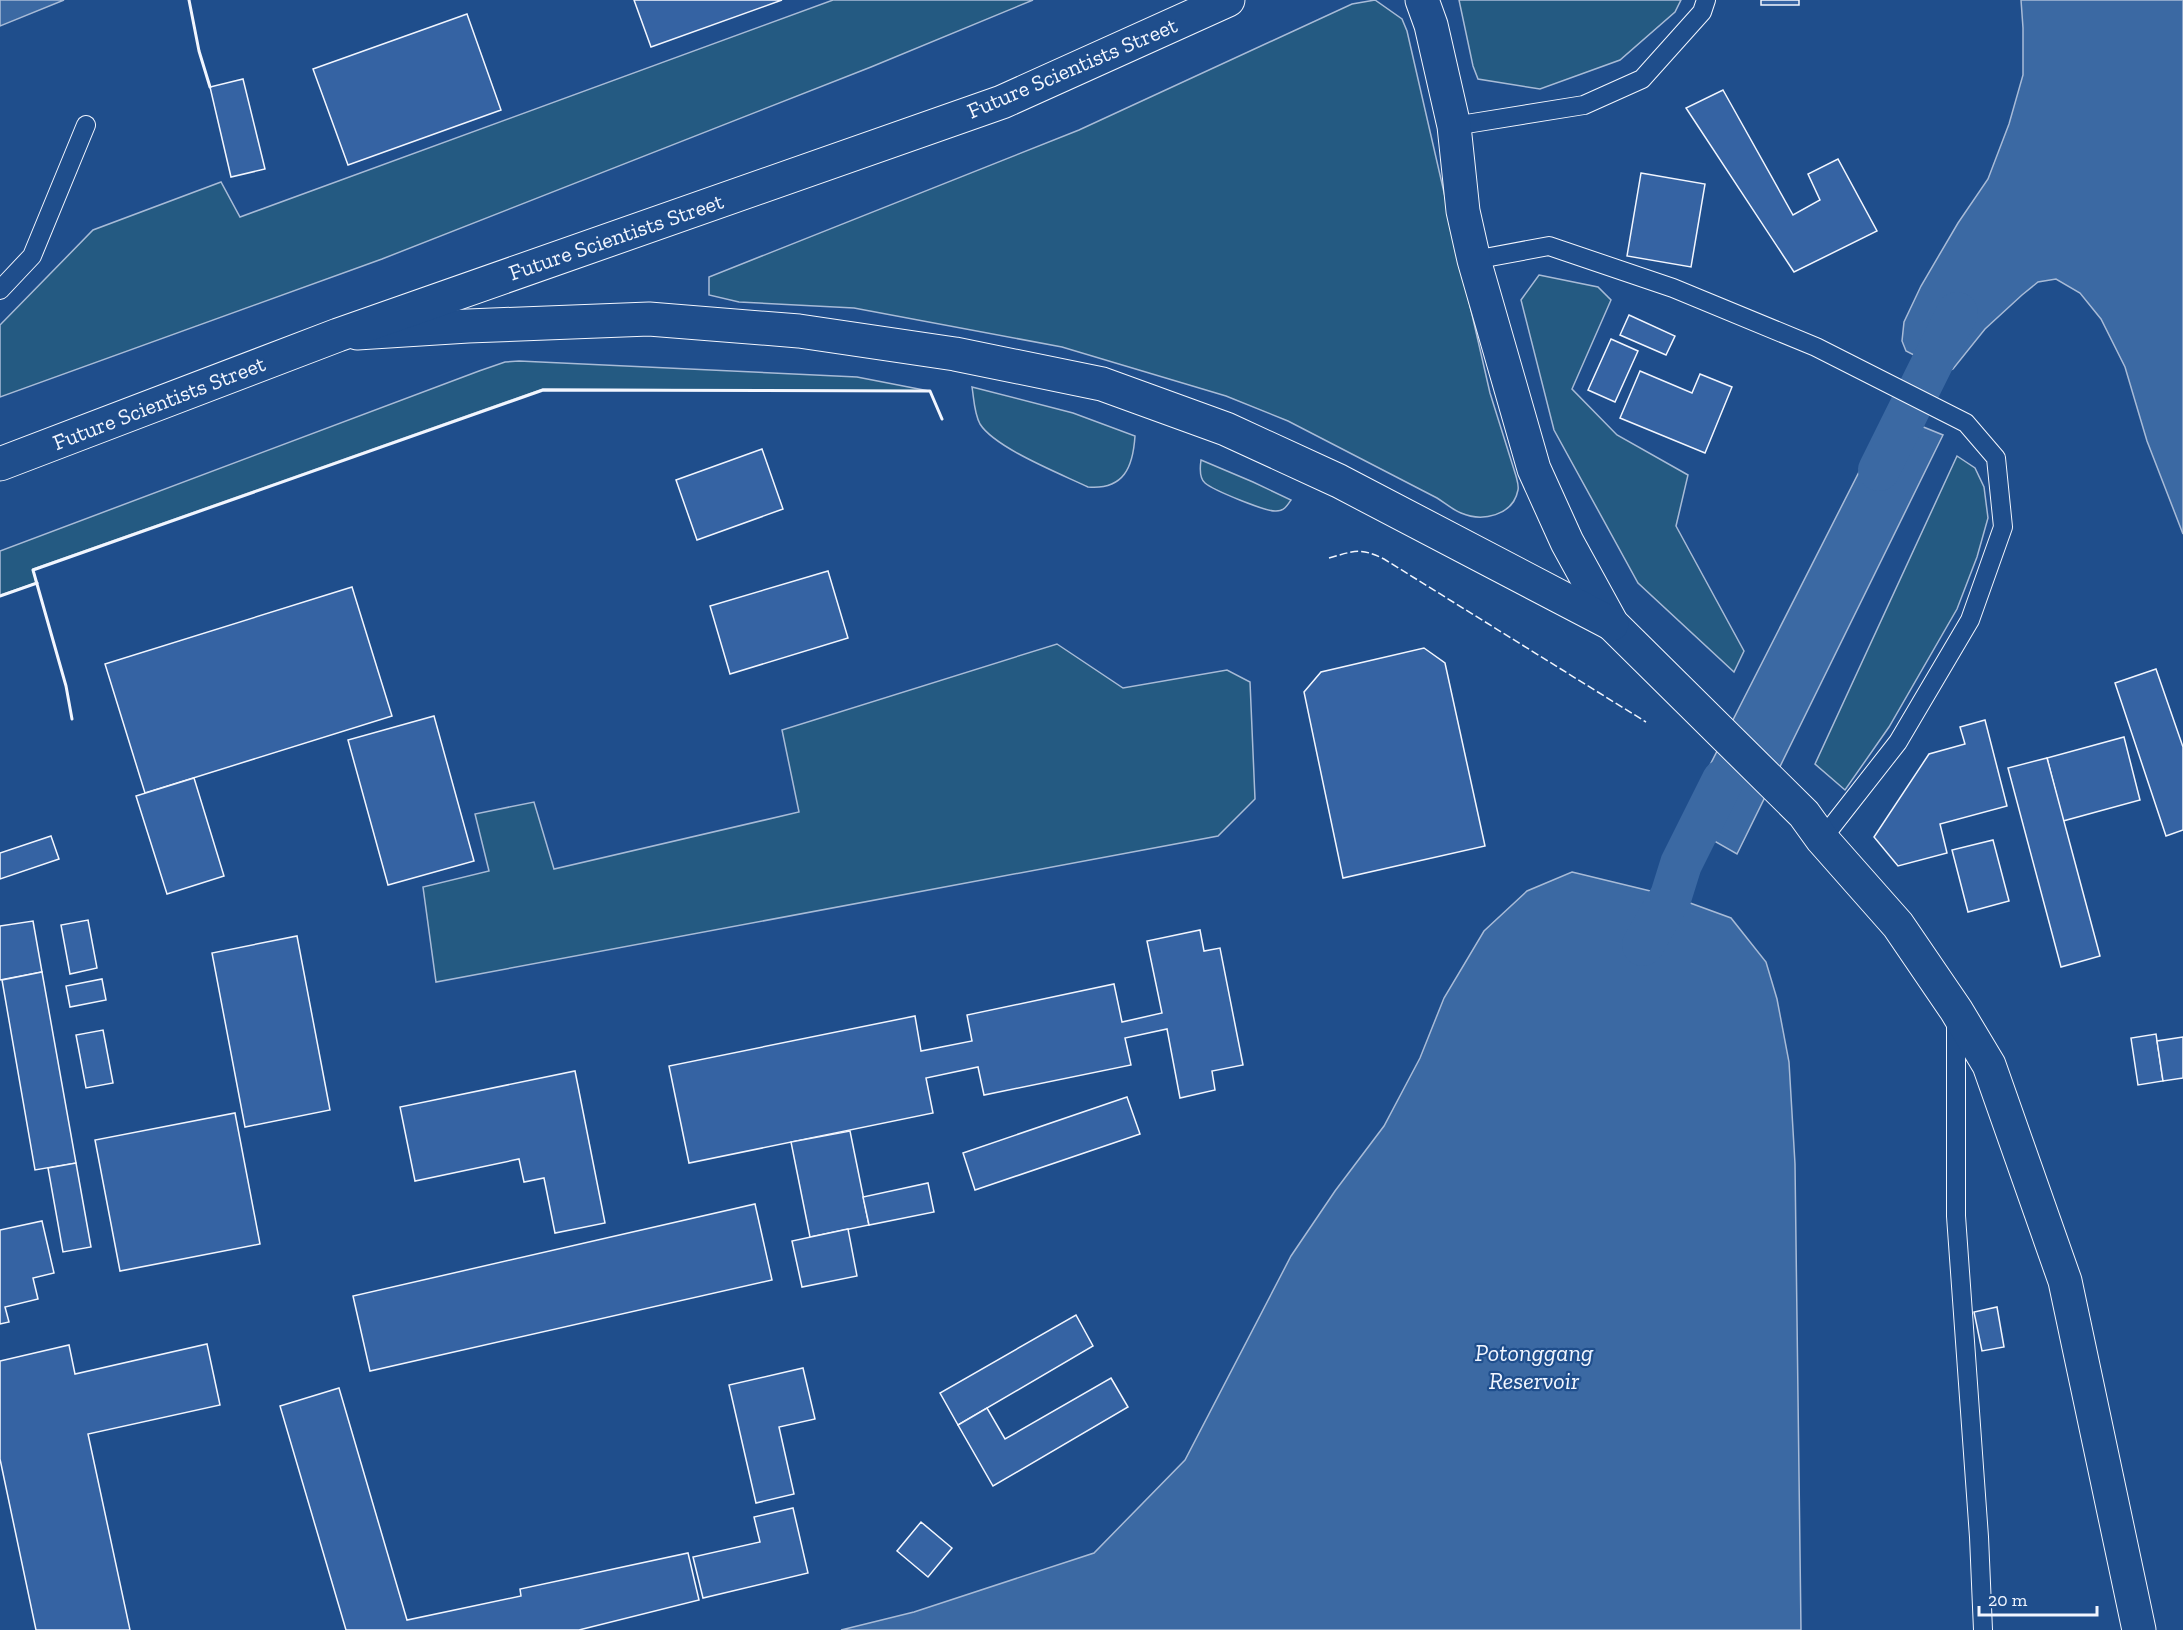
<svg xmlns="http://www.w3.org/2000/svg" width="2183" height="1630" viewBox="0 0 2183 1630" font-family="'Zilla Slab',serif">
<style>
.green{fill:#245a82;stroke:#a8bbd7;stroke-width:1.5}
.water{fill:#3b69a3;stroke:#a8bbd7;stroke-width:1.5}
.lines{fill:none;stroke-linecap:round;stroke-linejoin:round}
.canal{stroke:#3b69a3;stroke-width:42}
.building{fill:#3563a3;stroke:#f2f6ff;stroke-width:1.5}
.service-casing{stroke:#f2f6ff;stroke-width:20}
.secondary-casing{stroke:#f2f6ff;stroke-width:35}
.primary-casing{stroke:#f2f6ff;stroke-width:35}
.service{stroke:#1f4e8c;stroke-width:18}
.secondary{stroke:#1f4e8c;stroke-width:33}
.primary{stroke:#1f4e8c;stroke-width:33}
.fence{stroke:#f2f6ff;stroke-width:1.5;stroke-dasharray:8 3;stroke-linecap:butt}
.wall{stroke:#f2f6ff;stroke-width:3}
.labels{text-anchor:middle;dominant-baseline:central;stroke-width:4.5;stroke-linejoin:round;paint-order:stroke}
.street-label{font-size:22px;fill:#f2f6ff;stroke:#1f4e8c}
.water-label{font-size:24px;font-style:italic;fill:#f2f6ff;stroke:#1f4e8c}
</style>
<rect width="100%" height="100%" fill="#1f4e8c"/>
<g class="green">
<polygon points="833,0 1033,0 871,67 382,259 0,397 0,325 93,230 221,182 240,217"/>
<path d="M 1375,0 L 1402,19 L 1407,31 L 1490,393 L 1516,476 C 1517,480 1519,486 1518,490 C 1513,516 1482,522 1461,513 C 1453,510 1445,503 1437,498 L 1288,421 L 1226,396 L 1062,347 L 854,308 L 739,302 L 709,295 L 709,277 L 1079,130 L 1352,4 Z"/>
<polygon points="1459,0 1681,0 1675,12 1620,60 1540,89 1478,79 1473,66"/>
<polygon points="1539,275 1598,287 1611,300 1572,389 1617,435 1688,475 1676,526 1744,651 1734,672 1638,583 1554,430 1521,300"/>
<polygon points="519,361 857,377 929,391 543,389 33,569 36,583 0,595 0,551 479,371 505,362"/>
<path d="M 972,387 L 1073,413 L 1135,436 C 1133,467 1124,490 1088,487 C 1061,474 995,448 980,424 C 974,413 974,399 972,387 Z"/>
<polygon points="1957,456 1975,468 1984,487 1988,518 1977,557 1957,609 1889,727 1845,790 1815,764"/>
<path d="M 1201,460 L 1253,482 L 1291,500 C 1287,506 1284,511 1276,511 C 1266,512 1213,490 1205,483 C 1199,478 1200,467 1201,460 Z"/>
<polygon points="1057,644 1123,688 1227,670 1250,682 1255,799 1218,836 436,982 423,887 489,871 475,814 534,802 554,869 799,812 782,730"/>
</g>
<g class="water">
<polygon points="0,0 64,0 0,26"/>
<polygon points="2021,0 2183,0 2183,534 2147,441 2125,367 2101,319 2080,293 2056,279 2038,282 2022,295 1985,329 1953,369 1947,372 1906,351 1902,341 1904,322 1921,286 1958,223 1988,179 2009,124 2023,75 2023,28"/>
<polygon points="1889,413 1943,435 1737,854 1681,822"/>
<polygon points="1572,872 1671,896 1731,918 1766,962 1777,999 1789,1062 1795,1164 1801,1630 841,1630 914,1612 1094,1553 1185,1460 1291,1256 1335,1191 1384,1126 1420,1058 1444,998 1484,931 1527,891"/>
</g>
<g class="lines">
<g class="canal">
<polyline points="1879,470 1957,313"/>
<polyline points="1643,945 1671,896 1681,864 1723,780"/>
</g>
</g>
<g class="building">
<polygon points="634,0 782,0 651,47"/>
<rect x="1761" y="0" width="38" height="5"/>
<polygon points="467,14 501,110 348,165 313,69"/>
<polygon points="243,79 265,169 231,177 210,87"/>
<polygon points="1723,90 1793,215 1820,200 1808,174 1838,159 1877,231 1794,272 1686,108"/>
<polygon points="1641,173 1705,184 1691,267 1627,256"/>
<polygon points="1629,315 1675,336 1666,355 1620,335"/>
<polygon points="1611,339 1638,351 1615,402 1588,390"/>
<polygon points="1640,371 1692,393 1700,374 1732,387 1705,453 1620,418"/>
<polygon points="762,449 783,509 697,540 676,480"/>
<polygon points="828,571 848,638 730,674 710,606"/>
<polygon points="352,587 392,716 145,793 105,664"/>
<polygon points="1424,648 1445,663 1485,846 1343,878 1304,692 1321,672"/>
<polygon points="2156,669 2183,747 2183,830 2166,836 2115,683"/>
<polygon points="434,716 474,861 388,885 348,740"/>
<polygon points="1985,720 2007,806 1940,824 1947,853 1898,866 1874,837 1929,754 1965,744 1960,727"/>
<polygon points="2124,737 2140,800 2063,821 2047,758"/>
<polygon points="2047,758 2100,956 2061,967 2008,768"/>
<polygon points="194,778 224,876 167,894 136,796"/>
<polygon points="51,836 59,859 0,879 0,853"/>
<polygon points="1993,840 2009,901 1968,912 1952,850"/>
<polygon points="88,920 97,968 70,974 61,925"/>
<polygon points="33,921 42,972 0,980 0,926"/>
<polygon points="1200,930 1204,951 1220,948 1243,1065 1212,1071 1215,1090 1180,1098 1167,1029 1125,1038 1131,1065 984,1095 978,1067 926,1078 933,1113 689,1163 669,1066 915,1016 921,1051 972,1041 967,1015 1114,984 1122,1022 1162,1013 1147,941"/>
<polygon points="297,936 330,1110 245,1127 212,953"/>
<polygon points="42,972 76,1163 35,1170 2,980"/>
<polygon points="102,979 106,1000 70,1007 66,986"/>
<polygon points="103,1030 113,1083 86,1088 76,1035"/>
<polygon points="2156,1034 2163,1081 2138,1085 2131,1038"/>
<polygon points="2183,1037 2183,1078 2163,1081 2157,1041"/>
<polygon points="575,1071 605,1223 555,1233 544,1178 524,1182 519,1159 415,1181 400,1107"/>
<polygon points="1127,1097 1140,1134 975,1190 963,1153"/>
<polygon points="235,1113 260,1244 120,1271 95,1140"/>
<polygon points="850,1131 869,1225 810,1237 791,1142"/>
<polygon points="76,1163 91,1247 63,1252 48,1168"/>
<polygon points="928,1183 934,1212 869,1225 863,1197"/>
<polygon points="755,1204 772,1280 370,1371 353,1296"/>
<polygon points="42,1221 54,1273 33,1278 38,1299 5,1307 9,1322 0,1324 0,1230"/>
<polygon points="848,1229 857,1276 802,1287 792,1241"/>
<polygon points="1997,1307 2004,1347 1982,1351 1974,1312"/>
<polygon points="1076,1315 1093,1346 958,1425 940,1393"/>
<polygon points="207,1344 220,1405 88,1434 130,1630 36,1630 0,1459 0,1361 69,1345 75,1374"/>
<polygon points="803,1368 815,1419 779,1427 794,1494 756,1503 729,1385"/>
<polygon points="1111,1378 1128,1407 993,1486 958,1425 987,1408 1005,1439"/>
<polygon points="339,1388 407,1620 521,1596 520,1589 688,1553 699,1600 579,1630 346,1630 280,1406"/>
<polygon points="793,1508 808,1573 703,1598 693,1557 760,1542 754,1517"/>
<polygon points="921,1522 952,1548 928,1577 897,1551"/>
</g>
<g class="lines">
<defs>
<g id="service">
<polyline points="1454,126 1584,105 1642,79 1702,12 1706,0"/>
<polyline points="1474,260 1549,246 1673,288 1816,347 1966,423 1996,458 2003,527 1970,620 1898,742 1822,839"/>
<polyline points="0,290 32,256 86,125"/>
<polyline points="1956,1018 1956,1216 1979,1537 1983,1630"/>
</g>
<g id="secondary">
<polyline points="1422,0 1431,25 1454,126 1463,211 1474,260 1534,469 1567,542 1612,624 1804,814 1822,839 1898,925 1956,1010 1989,1065 2065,1281 2139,1630"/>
<polyline points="357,333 468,326 649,319 799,331 955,354 1102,384 1226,429 1339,481 1612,624"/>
</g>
<polyline id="primary" points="0,464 338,335 1002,102 1228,0"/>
</defs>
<use href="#service" class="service-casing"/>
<use href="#secondary" class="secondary-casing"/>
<use href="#primary" class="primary-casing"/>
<use href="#service" class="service"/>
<use href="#secondary" class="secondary"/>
<use href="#primary" class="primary"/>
<path class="fence" d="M 1329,558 C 1354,551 1360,547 1384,559 L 1646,722"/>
<g class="wall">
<polyline points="189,0 199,51 210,87"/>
<polyline points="0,596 37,583"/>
<polyline points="72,719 66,686 33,570 543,390 930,391 942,419"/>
</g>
</g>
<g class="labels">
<g class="street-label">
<text transform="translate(1072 68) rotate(-23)">Future Scientists Street</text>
<text transform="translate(616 237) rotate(-19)">Future Scientists Street</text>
<text transform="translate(159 403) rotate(-21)">Future Scientists Street</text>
</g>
<g class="water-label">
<text x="1534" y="1352">Potonggang<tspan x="1534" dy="28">Reservoir</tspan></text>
</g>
</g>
<path d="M1979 1606v9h118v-9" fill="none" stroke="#f2f6ff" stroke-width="3"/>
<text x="1988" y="1606" font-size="18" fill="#f2f6ff" stroke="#1f4e8c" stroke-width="4.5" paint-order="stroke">20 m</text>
</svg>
